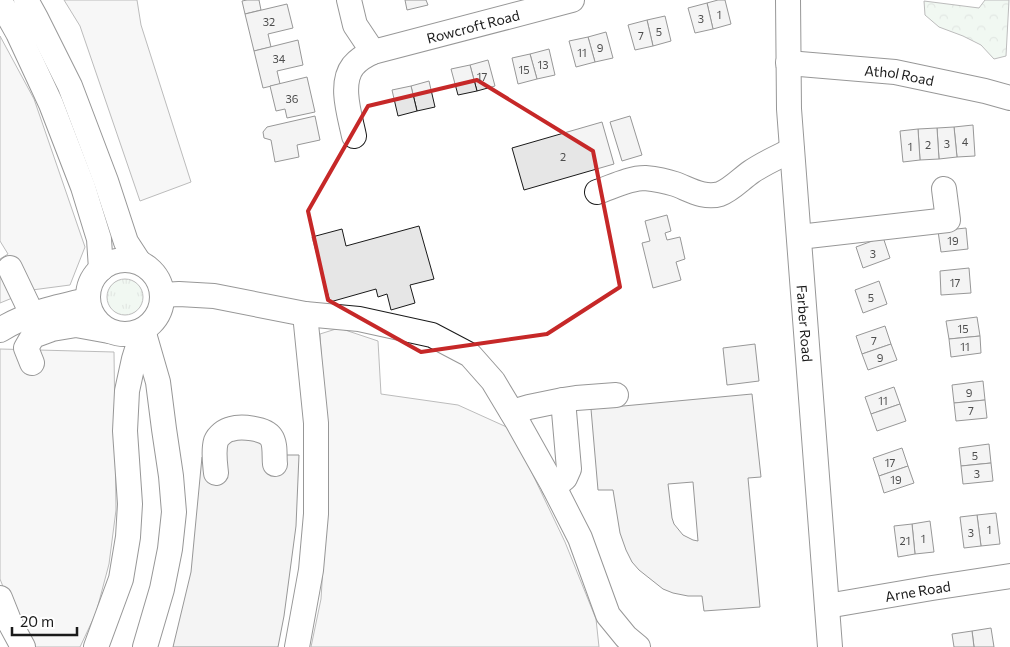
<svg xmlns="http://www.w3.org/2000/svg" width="1010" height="647" viewBox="0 0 1010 647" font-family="Commissioner,sans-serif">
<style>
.grass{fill:url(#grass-tufts);stroke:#6a6a6a}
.forest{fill:url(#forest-crowns);stroke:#6a6a6a}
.parking{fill:#ededed;stroke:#6a6a6a}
.building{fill:#e6e6e6;stroke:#1a1a1a;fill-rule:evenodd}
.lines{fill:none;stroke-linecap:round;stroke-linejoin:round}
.minor-casing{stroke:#1a1a1a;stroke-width:26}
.minor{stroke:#fff;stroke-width:24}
.marked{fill:none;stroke:#c62828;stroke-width:4;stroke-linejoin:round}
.labels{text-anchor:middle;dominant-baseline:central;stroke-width:4;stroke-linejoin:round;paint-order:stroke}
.number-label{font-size:11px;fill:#4d4d4d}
.street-label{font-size:14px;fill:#1a1a1a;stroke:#fff}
</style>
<defs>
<pattern id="grass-tufts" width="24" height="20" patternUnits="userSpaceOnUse" patternTransform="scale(1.25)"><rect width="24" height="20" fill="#e0efe3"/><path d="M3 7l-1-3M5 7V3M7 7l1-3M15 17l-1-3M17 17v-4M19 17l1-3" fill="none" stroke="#c0ccc2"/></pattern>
<pattern id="forest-crowns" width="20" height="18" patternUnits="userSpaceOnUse" patternTransform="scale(1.25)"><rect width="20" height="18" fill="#e0efe3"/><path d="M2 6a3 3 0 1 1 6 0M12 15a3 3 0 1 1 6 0" fill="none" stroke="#c0ccc2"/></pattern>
</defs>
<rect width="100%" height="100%" fill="#fff"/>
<circle class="grass" cx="125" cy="297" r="18"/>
<polygon class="forest" points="985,0 1009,0 1006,56 994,59 981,45 963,36 939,27 925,15 924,1 979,8"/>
<g class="parking">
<polygon points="64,0 137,0 141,25 191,182 140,201 80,26"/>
<polygon points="0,36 34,99 85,247 70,285 32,290 0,303 0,259 8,254 0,241"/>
<polygon points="339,328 378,341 381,394 458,405 511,429 565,542 596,619 599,647 311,647 321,599 325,535 326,436 320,334"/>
<polygon points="0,349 114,352 116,510 109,564 96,613 80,647 32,647 17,622 0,579"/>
</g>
<g class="building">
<polygon points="247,0 259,0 261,10 245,14 242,1"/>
<polygon points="405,0 426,0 428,5 407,10"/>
<polygon points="718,0 725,0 731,24 713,29 707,3"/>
<polygon points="707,3 713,29 695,33 688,8"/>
<polygon points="287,4 293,28 268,34 271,47 254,51 245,14"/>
<polygon points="665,16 671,41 653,46 647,20"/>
<polygon points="647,20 653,46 635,50 628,25"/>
<polygon points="606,32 613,58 595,62 588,37"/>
<polygon points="588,37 595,62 576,67 569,41"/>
<polygon points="298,40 303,65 277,71 280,84 263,88 254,51"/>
<polygon points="549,49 555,75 537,79 530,54"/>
<polygon points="530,54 537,79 518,84 512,58"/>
<polygon points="488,60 495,86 477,91 470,65"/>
<polygon points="470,65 477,91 458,95 451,69"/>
<polygon points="307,77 315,112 287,118 285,109 276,111 270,86"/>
<polygon points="429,81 435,107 417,111 411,86"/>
<polygon points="411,86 417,111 398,116 392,90"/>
<polygon points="315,116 320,140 297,145 299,157 275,162 271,140 264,138 263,132 267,127"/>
<polygon points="630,116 642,155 622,161 610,122"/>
<polygon points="602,122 614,164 524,190 512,148"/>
<polygon points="973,125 975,156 957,157 954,127"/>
<polygon points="954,127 957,157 939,159 937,128"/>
<polygon points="937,128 939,159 920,160 918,129"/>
<polygon points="918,129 920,160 903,162 900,131"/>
<polygon points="667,215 671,231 665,233 667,240 680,237 685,259 676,262 681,280 653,288 642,243 650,241 645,221"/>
<polygon points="419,226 434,279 410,285 415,303 391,310 387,294 378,297 376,289 330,302 312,237 342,229 346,246"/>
<polygon points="966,228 968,249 941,252 938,231"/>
<polygon points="883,237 890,258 863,268 856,247"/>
<polygon points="969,268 971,293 941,295 940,271"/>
<polygon points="879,281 887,304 863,313 855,290"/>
<polygon points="977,317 980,336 949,339 946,321"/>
<polygon points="885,326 891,344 862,354 856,336"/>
<polygon points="980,336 981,353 951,357 949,339"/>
<polygon points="755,344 759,381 727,385 723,348"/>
<polygon points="891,344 897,360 868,370 862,354"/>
<polygon points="983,381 985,400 954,403 952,385"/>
<polygon points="894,387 900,404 871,414 865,397"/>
<path d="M 752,394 L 761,477 L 748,478 L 760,607 L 704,611 L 702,596 L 688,596 L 673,593 L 663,589 L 639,570 L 632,562 L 626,550 L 620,533 L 613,490 L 598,490 L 591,409 ZM 693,482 L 698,541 L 693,540 L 683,535 L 674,524 L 672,518 L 668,484 Z"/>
<polygon points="985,400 987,418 956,421 954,403"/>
<polygon points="900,404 906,421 877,431 871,414"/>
<polygon points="260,437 267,455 299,455 296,526 284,616 278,647 173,647 191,572 202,457 224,456 227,439"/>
<polygon points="989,444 991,463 961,466 959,448"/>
<polygon points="902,448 908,466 879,476 873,458"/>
<polygon points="991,463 993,481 963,484 961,466"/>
<polygon points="908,466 914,483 884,493 879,476"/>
<polygon points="996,513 1000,544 981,546 977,515"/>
<polygon points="977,515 981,546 964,548 960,517"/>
<polygon points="930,521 934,552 915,554 912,524"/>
<polygon points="912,524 915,554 898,557 894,526"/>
<polygon points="991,628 994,647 974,647 972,631"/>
<polygon points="972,631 974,647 954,647 952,634"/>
</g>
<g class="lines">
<defs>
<g id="minor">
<polyline points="26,0 36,18 70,86 106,181 126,242 139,262"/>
<polyline points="349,0 355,25 373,52"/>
<path id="s1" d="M 788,0 L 789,109 L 830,647"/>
<polyline points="0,1 18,33 51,104 83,187 99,239 101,269"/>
<path id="s2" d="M 788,63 L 895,72 L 985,91 L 1010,98"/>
<path id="s3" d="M 354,136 C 350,116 339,84 353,66 C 358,60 366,55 373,52 L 572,0"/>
<path d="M 597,192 C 612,187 629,178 645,178 C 655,179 666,181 675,184 C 689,189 704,199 720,194 C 731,190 741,179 751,172 C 764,163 778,157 792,150"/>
<polyline points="799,237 948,220 944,189"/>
<circle cx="125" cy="297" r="37"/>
<polyline points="10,268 32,314"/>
<polyline points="163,295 179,294 214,296 305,314 359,319 432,335 470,355 493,381 517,421 554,487 580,538 608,615 626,637 638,647"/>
<path d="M 0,330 C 27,313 57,307 88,300"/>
<polyline points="143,330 158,382 164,429 171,476 174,512 170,549 162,589 145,647"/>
<polyline points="32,363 26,348 33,336 52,329 76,325 109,331"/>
<polyline points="563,400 576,398 616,395"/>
<polyline points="512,412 529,407 563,400 569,469 565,478 554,487"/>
<path d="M 216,473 C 215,463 213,451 216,441 C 218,436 225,430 231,429 C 241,426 265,428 271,437 C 276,444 274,457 275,464"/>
<polyline points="0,598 10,623 23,647"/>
<path id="s4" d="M 827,606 L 932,588 L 1010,576"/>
<polyline points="96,647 121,579 128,537 130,504 125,431 127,391 134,359 143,330"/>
<polyline points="297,647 311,570 316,514 316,423 305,314"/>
</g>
</defs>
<use href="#minor" class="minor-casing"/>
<use href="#minor" class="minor"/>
</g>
<path d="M0 0H1010V647H0ZM 477,80 L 593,151 L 620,287 L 547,334 L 421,352 L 328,300 L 308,211 L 368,106 Z" fill="#fff" fill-opacity=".55" fill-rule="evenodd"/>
<path class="marked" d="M 477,80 L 593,151 L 620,287 L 547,334 L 421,352 L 328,300 L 308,211 L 368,106 Z"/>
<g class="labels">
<g class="number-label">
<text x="719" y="14">1</text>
<text x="701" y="18">3</text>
<text x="269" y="21">32</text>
<text x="659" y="31">5</text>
<text x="641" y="35">7</text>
<text x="600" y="47">9</text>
<text x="582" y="52">11</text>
<text x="279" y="58">34</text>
<text x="543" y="64">13</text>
<text x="524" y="69">15</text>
<text x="482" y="76">17</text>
<text x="292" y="98">36</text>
<text x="965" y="141">4</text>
<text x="947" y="143">3</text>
<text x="928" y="144">2</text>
<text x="910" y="146">1</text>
<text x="563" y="156">2</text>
<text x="953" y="240">19</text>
<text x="873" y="253">3</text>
<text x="955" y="282">17</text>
<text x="871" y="297">5</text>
<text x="963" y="328">15</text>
<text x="874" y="340">7</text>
<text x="965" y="346">11</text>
<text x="880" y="357">9</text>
<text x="969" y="392">9</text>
<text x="883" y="400">11</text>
<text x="971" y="410">7</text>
<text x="975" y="455">5</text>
<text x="890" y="462">17</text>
<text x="977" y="473">3</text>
<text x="896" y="479">19</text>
<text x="989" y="529">1</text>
<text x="971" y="532">3</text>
<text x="923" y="538">1</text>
<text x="905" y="540">21</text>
</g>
<g class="street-label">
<text stroke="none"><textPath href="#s3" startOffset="200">Rowcroft Road</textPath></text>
<text stroke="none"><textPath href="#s2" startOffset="112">Athol Road</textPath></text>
<text stroke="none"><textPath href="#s1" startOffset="324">Farber Road</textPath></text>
<text stroke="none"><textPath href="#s4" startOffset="92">Arne Road</textPath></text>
</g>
</g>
<path d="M12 627v8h65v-8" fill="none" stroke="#1a1a1a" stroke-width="2.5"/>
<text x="20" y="627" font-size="15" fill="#1a1a1a" stroke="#ffffff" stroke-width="4" paint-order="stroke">20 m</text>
</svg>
